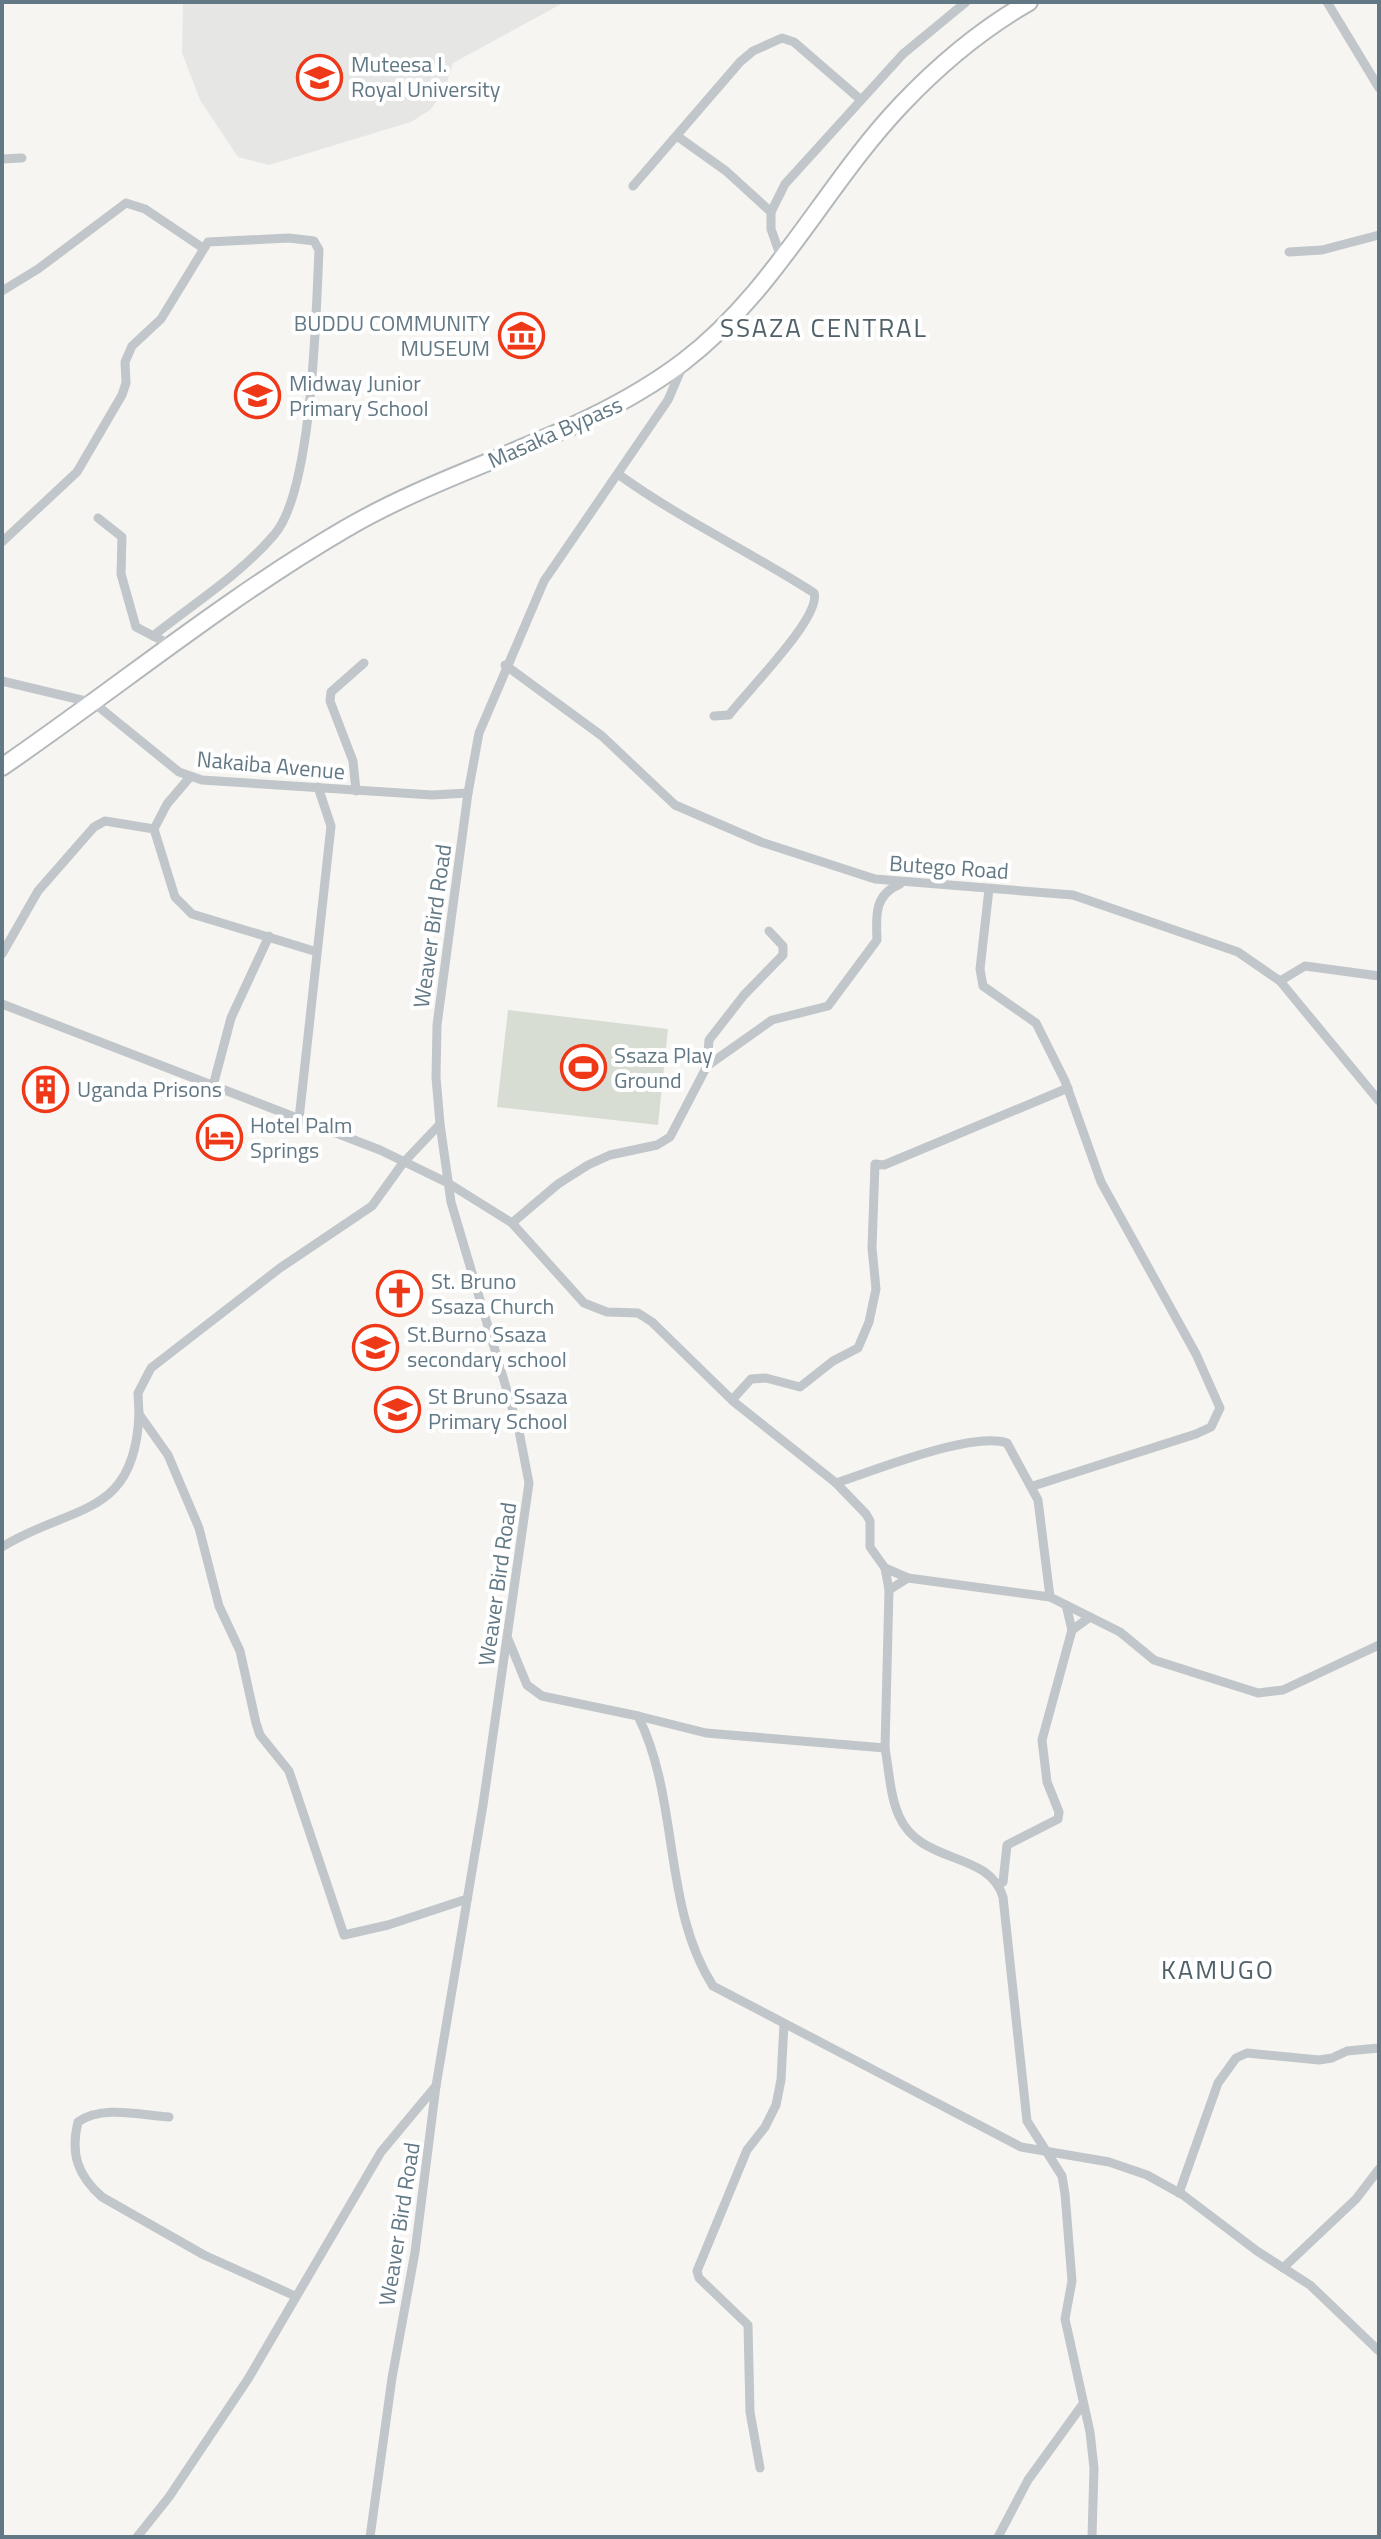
<svg xmlns="http://www.w3.org/2000/svg" width="1381" height="2539" viewBox="0 0 1381 2539" font-family="'Titillium Web',sans-serif">
<style>
.built{fill:#e6e7e5}
.green{fill:#d7ddd2}
.lines{fill:none;stroke-linecap:round;stroke-linejoin:round}
.highway-casing{stroke:#b3b8bb;stroke-width:20}
.street{stroke:#c0c6c9;stroke-width:9}
.highway{stroke:#fff;stroke-width:16}
.labels{text-anchor:middle;dominant-baseline:central;stroke-width:8;stroke-linejoin:round;paint-order:stroke}
.poi-label{font-size:22px;fill:#627885;stroke:#fff;text-anchor:start}
.street-label{font-size:22px;fill:#627885;stroke:#fff}
.quarter-label{font-size:26px;letter-spacing:2px;fill:#516169;stroke:#fff}
</style>
<rect width="100%" height="100%" fill="#f6f5f1"/>
<polygon class="built" points="183,2 565,2 453,63 444,92 430,110 411,122 269,165 238,157 200,100 182,53"/>
<polygon class="green" points="508,1010 668,1029 658,1125 497,1107"/>
<g class="lines">
<defs>
<path id="highway" d="M 2,767 C 117,688 225,599 345,529 C 454,465 581,439 683,362 C 775,292 824,186 902,104 C 939,65 982,29 1029,2"/>
</defs>
<use href="#highway" class="highway-casing"/>
<g class="street">
<polyline points="1327,2 1379,88"/>
<polyline points="677,136 726,171 771,212"/>
<polyline points="2,159 22,158"/>
<polyline points="633,186 740,62 753,51 782,38 794,42 861,100"/>
<polyline points="1289,252 1322,250 1379,235"/>
<polyline points="782,260 771,229 771,212 785,184 903,54 966,2"/>
<polyline points="2,291 38,269 126,203 145,209 203,248"/>
<path d="M 618,474 C 680,519 749,551 814,593 C 822,617 746,692 729,715 L 714,716"/>
<polyline points="98,518 122,537 121,574 136,627 169,644"/>
<path d="M 2,542 L 77,472 L 122,395 L 126,383 L 125,362 L 132,346 L 161,319 L 208,242 L 289,238 L 314,241 L 319,250 C 316,311 313,491 274,535 C 241,574 193,604 153,636"/>
<polyline points="505,665 602,736 675,805 761,842 875,879 1073,895 1238,952 1280,981 1379,1101"/>
<polyline points="2,681 94,703 179,772 202,780 432,795 468,793"/>
<polyline points="190,777 167,804 154,829 175,897 192,914 314,951"/>
<polyline points="356,791 353,761 330,701 331,692 364,663"/>
<polyline points="989,889 980,969 983,986 1036,1023 1065,1081 1101,1182 1196,1354 1220,1408 1211,1427 1196,1434 1033,1486"/>
<polyline points="2,954 38,891 94,827 105,821 154,829"/>
<polyline points="1280,981 1305,966 1379,976"/>
<polyline points="2,1004 380,1150 448,1183 512,1223 584,1303 607,1312 638,1313 652,1322 734,1402 836,1483 866,1514 870,1521 870,1547 885,1568 889,1590 885,1748 706,1733 638,1716"/>
<path d="M 707,1066 L 772,1020 L 828,1006 L 877,940 C 876,915 874,895 900,884"/>
<polyline points="213,1086 231,1018 269,936"/>
<polyline points="299,1119 331,826 318,787"/>
<polyline points="440,1124 403,1163 372,1206 280,1268 151,1368 138,1393 139,1414 168,1455 199,1528 219,1606 240,1651 256,1723 260,1735 289,1771 344,1935 388,1925 467,1899"/>
<polyline points="512,1223 558,1184 588,1165 610,1155 657,1145 670,1137 707,1066 709,1040 744,995 783,955 783,946 769,931"/>
<polyline points="732,1400 751,1379 766,1378 800,1387 833,1361 858,1348 869,1322 876,1289 872,1248 875,1164 884,1165 1068,1088"/>
<path d="M 836,1483 C 873,1471 972,1431 1007,1443 L 1038,1500 L 1050,1597"/>
<path d="M 2,1547 C 71,1504 135,1519 139,1414"/>
<polyline points="885,1568 908,1578"/>
<polyline points="889,1590 908,1578 1050,1597 1120,1632 1154,1660 1258,1693 1283,1690 1379,1645"/>
<polyline points="1066,1605 1072,1630"/>
<path d="M 508,1639 L 527,1685 L 542,1696 L 638,1716 C 680,1800 662,1906 713,1986 L 1021,2147 L 1109,2162 L 1147,2175 L 1183,2195 L 1257,2251 L 1310,2285 L 1379,2351"/>
<path d="M 885,1748 C 889,1770 890,1796 899,1816 C 921,1866 989,1850 1003,1897 L 1027,2121 L 1062,2176 L 1065,2194 L 1072,2281 L 1065,2319 L 1090,2432 L 1094,2468 L 1092,2537"/>
<polyline points="999,1884 1003,1882 1007,1845 1058,1819 1059,1812 1047,1782 1042,1740 1072,1630 1090,1617"/>
<path d="M 169,2117 C 140,2115 102,2105 78,2122 C 70,2154 78,2176 102,2197 L 204,2255 L 295,2296"/>
<polyline points="1179,2193 1218,2083 1236,2058 1247,2053 1319,2060 1332,2058 1347,2051 1379,2048"/>
<polyline points="1283,2268 1356,2199 1379,2169"/>
<polyline points="760,2468 750,2412 748,2325 699,2278 697,2271 747,2150 765,2127 776,2105 781,2080 784,2024"/>
<polyline points="137,2537 169,2497 248,2379 381,2152 436,2086"/>
<polyline points="370,2537 392,2378 415,2252 436,2086 483,1805 529,1483 519,1431 451,1202 440,1124 436,1077 437,1025 468,793 479,733 544,581 668,400 684,363"/>
<polyline points="998,2537 1028,2480 1083,2404"/>
</g>
<use href="#highway" class="highway"/>
</g>
<defs>
<symbol id="university-ring" viewBox="-11 -11 22 22"><circle r="9.5" fill="#fff" stroke="#ef3818" stroke-width="1.5"/><path d="M0-5L7-2L0 1L-7-2ZM-4 1L0 2.5L4 1V4Q0 6-4 4Z" fill="#ef3818"/></symbol>
<symbol id="museum-ring" viewBox="-11 -11 22 22"><circle r="9.5" fill="#fff" stroke="#ef3818" stroke-width="1.5"/><path d="M0-6L6-3V-2H-6V-3ZM-5-1h2V3h-2ZM-1-1h2V3h-2ZM3-1h2V3H3ZM-6 4H6V6H-6Z" fill="#ef3818"/></symbol>
<symbol id="school-ring" viewBox="-11 -11 22 22"><circle r="9.5" fill="#fff" stroke="#ef3818" stroke-width="1.5"/><path d="M0-5L7-2L0 1L-7-2ZM-4 1L0 2.5L4 1V4Q0 6-4 4Z" fill="#ef3818"/></symbol>
<symbol id="stadium-ring" viewBox="-11 -11 22 22"><circle r="9.5" fill="#fff" stroke="#ef3818" stroke-width="1.5"/><path d="M0-5a6.5 5 0 1 0 0 10a6.5 5 0 1 0 0-10ZM-3.5-1.8h7v3.6h-7Z" fill="#ef3818"/></symbol>
<symbol id="building-ring" viewBox="-11 -11 22 22"><circle r="9.5" fill="#fff" stroke="#ef3818" stroke-width="1.5"/><path d="M-4-6H4V6H1V3H-1V6H-4ZM-2.5-4.3h1.7v1.8h-1.7ZM.8-4.3h1.7v1.8H.8ZM-2.5-1h1.7V.8h-1.7ZM.8-1h1.7V.8H.8Z" fill="#ef3818"/></symbol>
<symbol id="hotel-ring" viewBox="-11 -11 22 22"><circle r="9.5" fill="#fff" stroke="#ef3818" stroke-width="1.5"/><path d="M-6-4.5h1.5V1H6V5H4.5V3h-9V5H-6ZM-4 0a1.8 1.8 0 1 1 3.6 0ZM.5 0V-2.5h3Q6-2.5 6 0Z" fill="#ef3818"/></symbol>
<symbol id="church-ring" viewBox="-11 -11 22 22"><circle r="9.5" fill="#fff" stroke="#ef3818" stroke-width="1.5"/><path d="M-1.2-6h2.4v3.5h3.3v2.4h-3.3V6h-2.4V-.1h-3.3v-2.4h3.3Z" fill="#ef3818"/></symbol>
</defs>
<g fill-rule="evenodd">
<use href="#university-ring" x="294" y="52" width="51" height="51"/>
<use href="#museum-ring" x="496" y="310" width="51" height="51"/>
<use href="#school-ring" x="232" y="370" width="51" height="51"/>
<use href="#stadium-ring" x="558" y="1042" width="51" height="51"/>
<use href="#building-ring" x="20" y="1064" width="51" height="51"/>
<use href="#hotel-ring" x="194" y="1112" width="51" height="51"/>
<use href="#church-ring" x="374" y="1268" width="51" height="51"/>
<use href="#school-ring" x="350" y="1322" width="51" height="51"/>
<use href="#school-ring" x="372" y="1384" width="51" height="51"/>
</g>
<g class="labels">
<g class="poi-label">
<text x="351" y="64">Muteesa I.<tspan x="351" dy="25">Royal University</tspan></text>
<text x="490" y="323" text-anchor="end">BUDDU COMMUNITY<tspan x="490" dy="25">MUSEUM</tspan></text>
<text x="289" y="383">Midway Junior<tspan x="289" dy="25">Primary School</tspan></text>
<text x="614" y="1055">Ssaza Play<tspan x="614" dy="25">Ground</tspan></text>
<text x="77" y="1089">Uganda Prisons</text>
<text x="250" y="1125">Hotel Palm<tspan x="250" dy="25">Springs</tspan></text>
<text x="431" y="1281">St. Bruno<tspan x="431" dy="25">Ssaza Church</tspan></text>
<text x="407" y="1334">St.Burno Ssaza<tspan x="407" dy="25">secondary school</tspan></text>
<text x="428" y="1396">St Bruno Ssaza<tspan x="428" dy="25">Primary School</tspan></text>
</g>
<g class="street-label">
<text transform="translate(555 432) rotate(-24)">Masaka Bypass</text>
<text transform="translate(271 765) rotate(5)">Nakaiba Avenue</text>
<text transform="translate(949 867) rotate(4)">Butego Road</text>
<text transform="translate(432 926) rotate(-82)">Weaver Bird Road</text>
<text transform="translate(497 1584) rotate(-82)">Weaver Bird Road</text>
<text transform="translate(399 2224) rotate(-81)">Weaver Bird Road</text>
</g>
<g class="quarter-label">
<text x="824" y="327">SSAZA CENTRAL</text>
<text x="1218" y="1969">KAMUGO</text>
</g>
</g>
<rect width="1381" height="2539" fill="none" stroke="#627885" stroke-width="8"/>
</svg>
